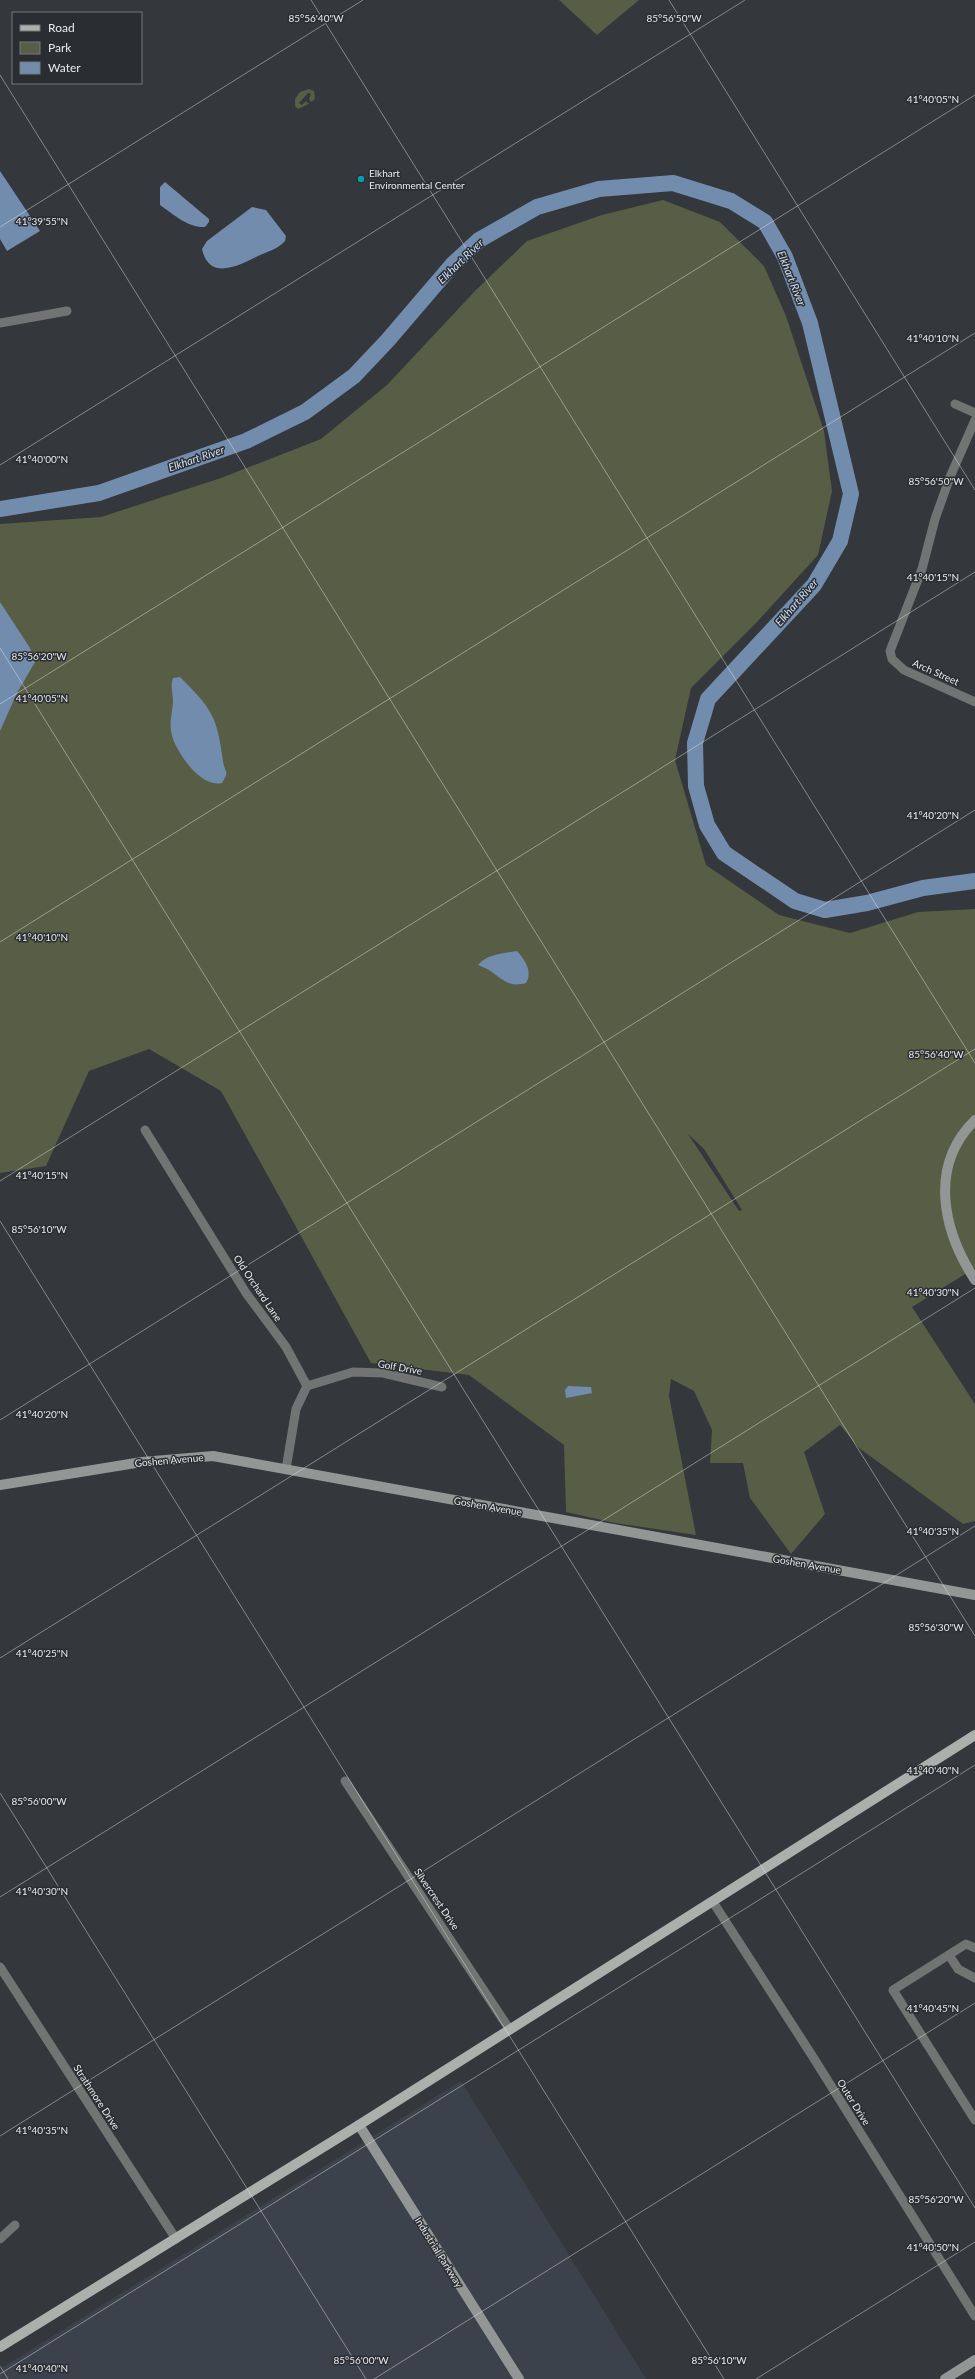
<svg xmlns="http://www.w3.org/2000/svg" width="975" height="2379" viewBox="0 0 975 2379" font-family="Lato,sans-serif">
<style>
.built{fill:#3c424b}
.green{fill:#585d45;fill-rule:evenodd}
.water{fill:#718cad}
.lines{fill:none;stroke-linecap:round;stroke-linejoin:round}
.river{stroke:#718cad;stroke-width:16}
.street{stroke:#717473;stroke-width:9}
.secondary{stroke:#929694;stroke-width:10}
.primary{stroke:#abb0ad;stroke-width:10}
.ticks{fill:none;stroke:#e9ebee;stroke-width:1;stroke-opacity:0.45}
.culture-dot{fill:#0f9aa8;stroke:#2a2d31;stroke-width:1.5}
.labels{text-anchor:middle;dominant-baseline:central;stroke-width:3;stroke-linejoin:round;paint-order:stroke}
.poi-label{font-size:10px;fill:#e9ebee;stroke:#2a2d31;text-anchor:start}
.street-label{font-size:10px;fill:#e9ebee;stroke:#2a2d31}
.water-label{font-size:11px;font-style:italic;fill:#cfe1f7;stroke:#2a2d31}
.ticks-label{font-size:10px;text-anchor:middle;fill:#e9ebee;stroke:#2a2d31;stroke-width:3;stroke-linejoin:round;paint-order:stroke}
</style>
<rect width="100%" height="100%" fill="#34373b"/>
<polygon class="built" points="461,2081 646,2379 0,2379 0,2369"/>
<g class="green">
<polygon points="559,0 639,0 597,35"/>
<polygon points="309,89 314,91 315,99 311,102 309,99 311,94 308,93 299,103 302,105 306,101 309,104 298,109 295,106 295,99 300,92"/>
<path d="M 663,200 L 720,222 L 764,266 L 786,316 L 824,431 L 832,491 L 818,555 L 757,622 L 691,688 L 675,760 L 706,865 L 779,915 L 850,933 L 918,912 L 975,909 L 975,1268 L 912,1307 L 975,1404 L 975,1521 L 963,1524 L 859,1448 L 840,1425 L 804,1452 L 825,1514 L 791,1554 L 750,1498 L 743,1463 L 710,1463 L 712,1430 L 694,1391 L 671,1379 L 669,1396 L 696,1535 L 615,1523 L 566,1512 L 564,1445 L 469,1375 L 371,1363 L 221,1091 L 149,1049 L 89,1071 L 46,1166 L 0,1173 L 0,524 L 101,517 L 221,478 L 321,439 L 387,385 L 475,291 L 527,241 L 602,215 ZM 688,1134 L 704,1149 L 742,1210 L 739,1211 Z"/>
</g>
<g class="water">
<polygon points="0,171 40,231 7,251 0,239"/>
<path d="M 165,182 L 209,219 L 209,222 L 205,227 C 188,228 173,214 160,205 L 160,187 Z"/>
<path d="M 252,207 L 266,210 L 286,236 L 285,241 C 278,249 267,252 258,256 C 238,266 209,281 202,249 L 207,241 Z"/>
<polygon points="0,602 30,648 35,662 17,693 0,731"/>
<path d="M 180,677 C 212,709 217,716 223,761 C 225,774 230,770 222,783 C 201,788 179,755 173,739 C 168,724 172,716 173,702 C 173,693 170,687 173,678 Z"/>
<path d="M 517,951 C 525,960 533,972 526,983 C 509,988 502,979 489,970 C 486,968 482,967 478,965 C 487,954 505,953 517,951 Z"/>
<polygon points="568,1386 591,1387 592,1393 566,1398 565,1390"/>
</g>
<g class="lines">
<polyline class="river" points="0,509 99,493 246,441 305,412 354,376 388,340 453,264 479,240 537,207 599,189 673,183 731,201 765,222 785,257 810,323 851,494 840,541 814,585 708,699 695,743 696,786 707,825 724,853 795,901 825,910 867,903 923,888 975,881"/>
<g class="street">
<polyline points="0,323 67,311"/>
<polyline points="955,404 975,413"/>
<polyline points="975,420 950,477 935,519 922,569 890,651 892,659 904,670 975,702"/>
<polyline points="145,1130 246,1293 286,1347 307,1386 296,1409 286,1469"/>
<polyline points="307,1386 353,1372 383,1373 442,1387"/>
<polyline points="345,1781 510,2030"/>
<polyline points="713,1902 813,2057 975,2316"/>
<polyline points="975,1948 966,1944 893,1990 975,2120"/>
<polyline points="949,1955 958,1969 975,1978"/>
<polyline points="0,1967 176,2239"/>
<polyline points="0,2239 15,2225"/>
</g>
<g class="secondary">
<path d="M 975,1120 C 928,1166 943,1231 975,1280"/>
<polyline points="0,1485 142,1462 213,1456 975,1595"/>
<polyline points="359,2125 519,2379"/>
<polyline points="945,2379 975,2360"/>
</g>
<polyline class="primary" points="0,2347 359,2125 975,1735"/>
</g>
<path class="ticks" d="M 311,0 L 975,1063M 669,0 L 975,490M 0,75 L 975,1636M 0,227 L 363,0M 0,465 L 745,0M 0,648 L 975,2208M 0,704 L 975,95M 0,942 L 975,333M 0,1181 L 975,572M 0,1221 L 724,2379M 0,1420 L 975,810M 0,1658 L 975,1049M 0,1793 L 366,2379M 0,1897 L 975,1288M 0,2136 L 975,1526M 0,2366 L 8,2379M 0,2374 L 975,1765M 374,2379 L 975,2003M 756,2379 L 975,2242"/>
<circle class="culture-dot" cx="361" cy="179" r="4"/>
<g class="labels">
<g class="poi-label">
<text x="369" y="173">Elkhart<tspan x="369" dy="12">Environmental Center</tspan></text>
</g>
<g class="street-label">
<text transform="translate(936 672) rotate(24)">Arch Street</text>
<text transform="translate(258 1288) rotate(56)">Old Orchard Lane</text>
<text transform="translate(400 1367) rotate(10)">Golf Drive</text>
<text transform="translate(169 1460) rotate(-5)">Goshen Avenue</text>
<text transform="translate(488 1506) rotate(10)">Goshen Avenue</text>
<text transform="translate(807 1564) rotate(10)">Goshen Avenue</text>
<text transform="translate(437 1899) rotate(56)">Silvercrest Drive</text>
<text transform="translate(97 2097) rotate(57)">Strathmore Drive</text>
<text transform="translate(854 2102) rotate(58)">Outer Drive</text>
<text transform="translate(439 2252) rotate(58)">Industrial Parkway</text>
</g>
<g class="water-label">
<text transform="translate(460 261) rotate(-44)">Elkhart River</text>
<text transform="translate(792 278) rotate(68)">Elkhart River</text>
<text transform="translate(196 458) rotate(-19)">Elkhart River</text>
<text transform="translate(796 602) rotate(-49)">Elkhart River</text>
</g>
</g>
<g class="ticks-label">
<text x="316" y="22">85°56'40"W</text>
<text x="674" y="22">85°56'50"W</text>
<text x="933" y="103">41°40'05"N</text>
<text x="42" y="225">41°39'55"N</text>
<text x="933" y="342">41°40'10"N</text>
<text x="42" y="463">41°40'00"N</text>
<text x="936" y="485">85°56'50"W</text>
<text x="933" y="581">41°40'15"N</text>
<text x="39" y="660">85°56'20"W</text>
<text x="42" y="702">41°40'05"N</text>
<text x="933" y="819">41°40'20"N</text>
<text x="42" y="941">41°40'10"N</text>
<text x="936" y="1058">85°56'40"W</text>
<text x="42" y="1179">41°40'15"N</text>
<text x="39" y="1233">85°56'10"W</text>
<text x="933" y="1296">41°40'30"N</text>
<text x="42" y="1418">41°40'20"N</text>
<text x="933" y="1535">41°40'35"N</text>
<text x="936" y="1631">85°56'30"W</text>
<text x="42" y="1657">41°40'25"N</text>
<text x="933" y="1774">41°40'40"N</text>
<text x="39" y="1805">85°56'00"W</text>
<text x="42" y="1895">41°40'30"N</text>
<text x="933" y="2012">41°40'45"N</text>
<text x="42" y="2134">41°40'35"N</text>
<text x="936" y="2203">85°56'20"W</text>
<text x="933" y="2251">41°40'50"N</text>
<text x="361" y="2364">85°56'00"W</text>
<text x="719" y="2364">85°56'10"W</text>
<text x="42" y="2372">41°40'40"N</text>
</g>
<rect x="12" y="12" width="130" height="72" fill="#2a2d31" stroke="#76797d"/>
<rect x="20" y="25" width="20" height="6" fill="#abb0ad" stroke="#76797d"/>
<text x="48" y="32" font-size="12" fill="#e9ebee">Road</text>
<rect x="20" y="42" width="20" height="12" fill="#585d45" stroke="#76797d"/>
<text x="48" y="52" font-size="12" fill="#e9ebee">Park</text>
<rect x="20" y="62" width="20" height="12" fill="#718cad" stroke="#76797d"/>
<text x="48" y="72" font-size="12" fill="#e9ebee">Water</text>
</svg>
